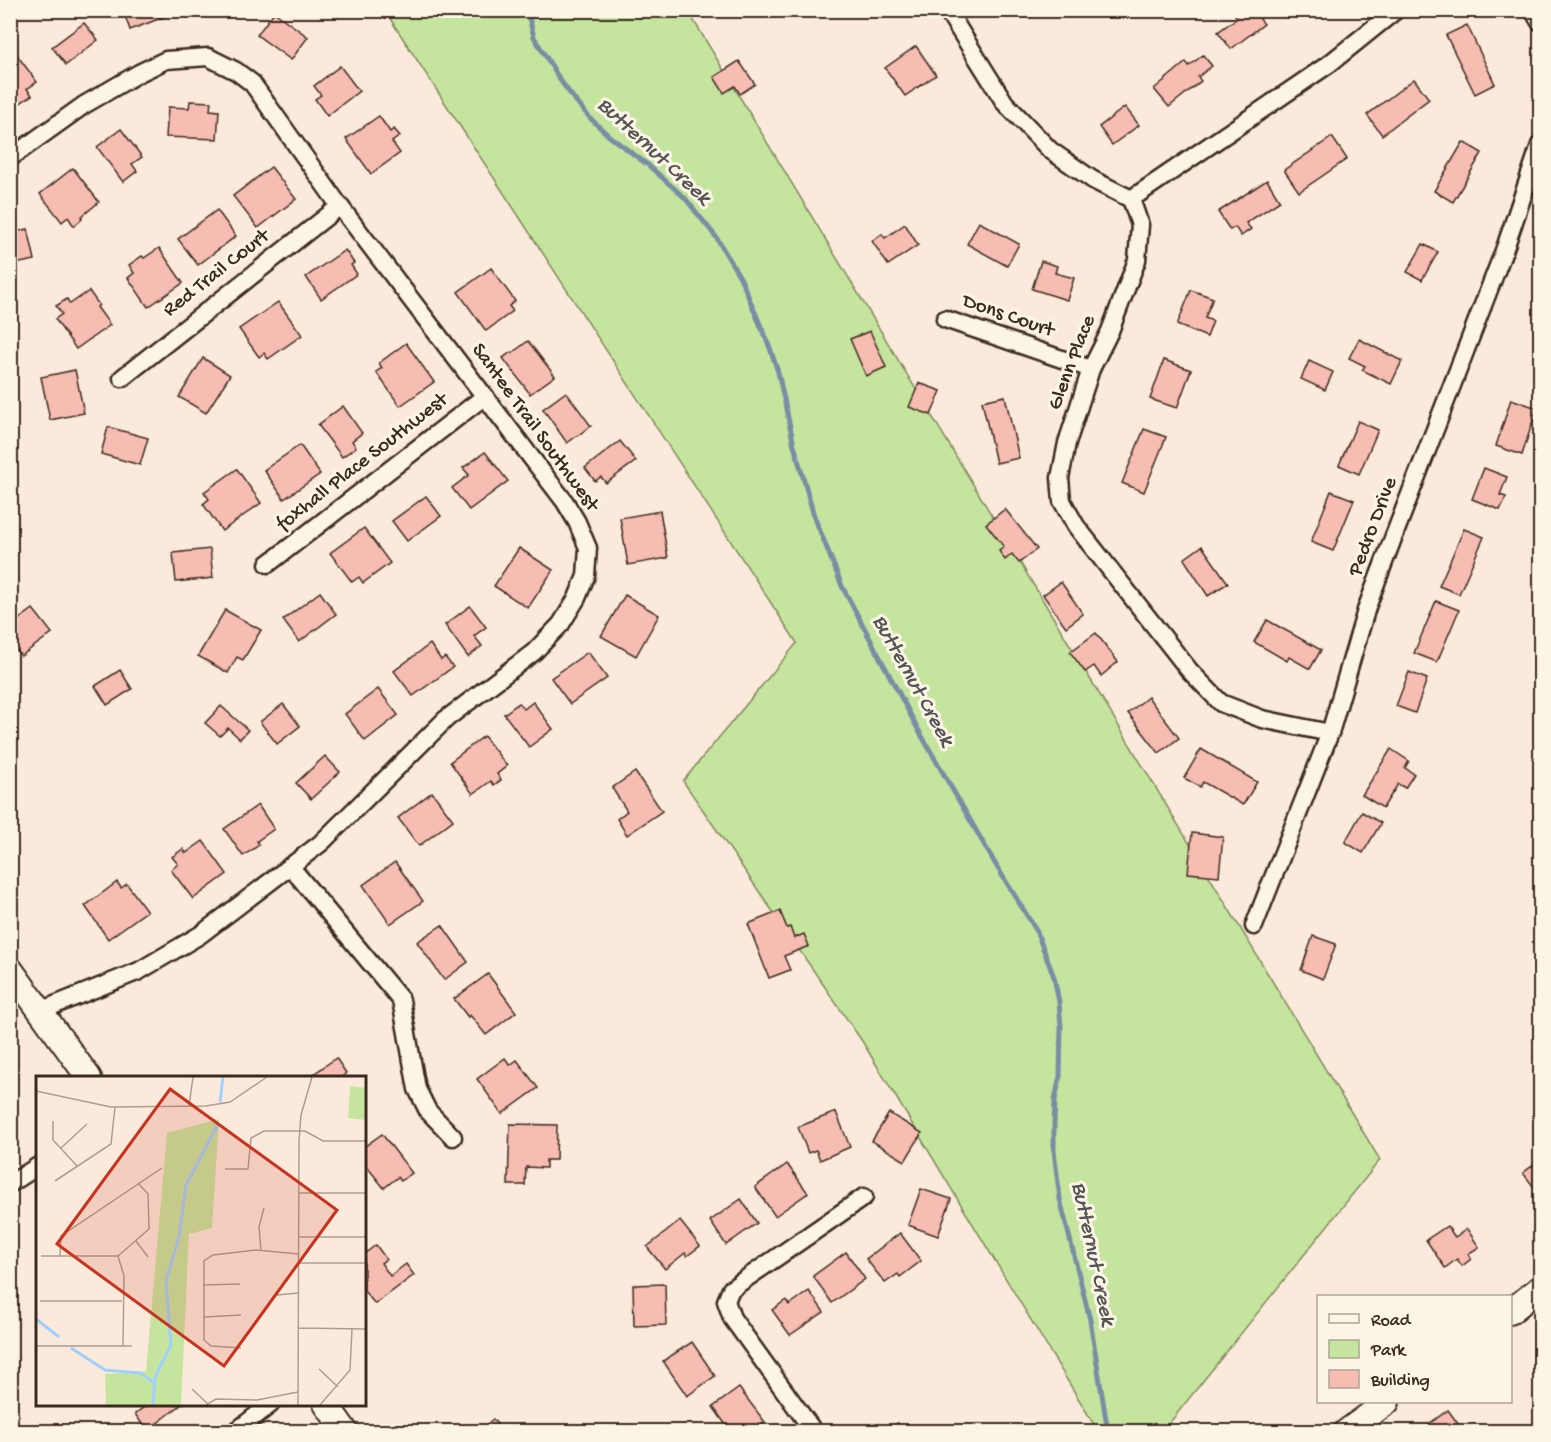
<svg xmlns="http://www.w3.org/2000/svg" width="1551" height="1442" viewBox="0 0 1551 1442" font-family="'Gochi Hand',sans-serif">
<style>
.green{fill:#c5e59e;stroke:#80885e;stroke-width:1.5}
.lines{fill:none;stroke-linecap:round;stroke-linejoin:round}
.stream{stroke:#788ea4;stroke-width:5}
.building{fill:#f7bcb2;stroke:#3b2a1e;stroke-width:1.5}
.street-casing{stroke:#3b2a1e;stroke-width:21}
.secondary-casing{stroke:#3b2a1e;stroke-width:28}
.street{stroke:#fcf5e5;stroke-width:16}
.secondary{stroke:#fcf5e5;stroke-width:24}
.labels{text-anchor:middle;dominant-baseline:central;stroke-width:6;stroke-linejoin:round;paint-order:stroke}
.street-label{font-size:21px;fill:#3b2a1e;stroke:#fcf5e5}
.water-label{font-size:22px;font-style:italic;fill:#545456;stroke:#fcf5e5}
.inset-river{fill:none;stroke:#a1d0fd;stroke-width:3}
.inset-road{fill:none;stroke:#ae9d8f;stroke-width:1.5}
.view{fill:#c8321e;fill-opacity:0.15;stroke:#c8321e;stroke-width:3}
.inset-edge{fill:none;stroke:#3b2a1e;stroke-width:3}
</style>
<rect width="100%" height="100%" fill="#fbeadb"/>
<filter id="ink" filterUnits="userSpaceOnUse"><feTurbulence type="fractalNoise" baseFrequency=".0167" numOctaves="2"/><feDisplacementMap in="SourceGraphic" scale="12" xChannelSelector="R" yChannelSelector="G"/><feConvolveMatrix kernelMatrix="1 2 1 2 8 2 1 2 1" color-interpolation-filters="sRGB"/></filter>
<g filter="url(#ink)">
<polygon class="green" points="385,11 688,11 1380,1160 1163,1431 1098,1431 862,1041 683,781 797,643"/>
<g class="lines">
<g class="stream">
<polyline points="527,10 534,37 560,80 574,99 590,118 609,136 648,165 685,198 716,237 741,279 770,348 778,372 794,445 814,516 842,586 919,731 997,867 1036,930 1054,977 1059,1002 1061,1026 1060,1076 1055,1100 1054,1125 1054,1151 1060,1199 1090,1320 1108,1432"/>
<polyline points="1141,1432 1149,1429 1151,1432"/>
</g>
</g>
<g class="building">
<polygon points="123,10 167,10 169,15 130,30"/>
<polygon points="1232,10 1253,10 1264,24 1231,49 1218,32 1237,18"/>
<polygon points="274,12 308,37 291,60 257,35"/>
<polygon points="84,23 98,40 66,65 52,47"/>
<polygon points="1467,25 1495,84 1475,94 1446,35"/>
<polygon points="916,46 936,75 905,96 885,68"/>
<polygon points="17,55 37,82 27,89 32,95 16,106 10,98 10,60"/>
<polygon points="1203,55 1212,66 1198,77 1201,81 1169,107 1154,89 1186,62 1189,66"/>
<polygon points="739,61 755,84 740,94 735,86 724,93 714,77"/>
<polygon points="340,66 359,91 327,116 315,99 321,95 314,86"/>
<polygon points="1414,79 1429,99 1382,135 1367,115"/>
<polygon points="190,101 211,102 210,110 219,111 217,139 166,137 168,107 189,108"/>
<polygon points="1125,107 1139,125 1112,145 1099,127"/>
<polygon points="379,116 390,132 394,129 400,136 392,142 400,153 371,174 346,139"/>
<polygon points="121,129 142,157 132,164 137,171 123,182 97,147"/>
<polygon points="1332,137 1347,159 1299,192 1284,170"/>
<polygon points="1463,142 1482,153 1453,202 1434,191"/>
<polygon points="271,167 296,199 258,228 233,196"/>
<polygon points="73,168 99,202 81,217 82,219 74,226 68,217 62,222 40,194"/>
<polygon points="1267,180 1280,201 1246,223 1251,229 1241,236 1235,227 1230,230 1218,212"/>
<polygon points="217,210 236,236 198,265 178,239"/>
<polygon points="979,222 1019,244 1007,266 967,244"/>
<polygon points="905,224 918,245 888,265 872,241 882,234 885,238"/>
<polygon points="28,229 35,260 10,265 10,233"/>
<polygon points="1423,244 1438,252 1422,280 1407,272"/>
<polygon points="159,248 183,283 148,307 128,278 134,273 129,265 142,256 144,258"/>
<polygon points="345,250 354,263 351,265 357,274 321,299 306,277"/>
<polygon points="1041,261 1057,266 1055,273 1074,278 1067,300 1032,289"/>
<polygon points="491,268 515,301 509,306 513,311 486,331 458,292"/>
<polygon points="1191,290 1213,298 1205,318 1213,321 1207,337 1177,325"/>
<polygon points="89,291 99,305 97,307 110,325 76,349 55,319 62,314 56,306 67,299 70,304"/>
<polygon points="278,302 302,335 268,359 264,353 259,357 239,329"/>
<polygon points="870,331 886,367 866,376 850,339"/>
<polygon points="1359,339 1402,361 1391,384 1362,370 1365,366 1349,358"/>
<polygon points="528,341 555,376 530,394 503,358 511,352 512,353"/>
<polygon points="406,343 434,382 400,406 376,372 382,368 379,363"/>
<polygon points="203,358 230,375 206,413 179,397"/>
<polygon points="1164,360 1191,370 1177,408 1150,399"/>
<polygon points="1309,361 1333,372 1325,390 1301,379"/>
<polygon points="75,370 84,413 50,420 41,377"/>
<polygon points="919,383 941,391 931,415 909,407"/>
<polygon points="566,392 591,426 567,443 543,409"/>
<polygon points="1005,396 1019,458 996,463 982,401"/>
<polygon points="1511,399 1537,408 1522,455 1496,446"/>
<polygon points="343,406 362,433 352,441 356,447 342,457 318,425"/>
<polygon points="1358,421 1378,430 1359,474 1339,465"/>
<polygon points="108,427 148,438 140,465 101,454"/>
<polygon points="1144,429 1166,437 1144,492 1122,483"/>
<polygon points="620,441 636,461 606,483 601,477 595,481 585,468"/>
<polygon points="300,445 320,474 284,499 264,470"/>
<polygon points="485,452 508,481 469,510 452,488 469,475 463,468"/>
<polygon points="1484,468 1507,477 1500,495 1506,497 1500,510 1472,499"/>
<polygon points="237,469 261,503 222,531 203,504 209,499 204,492"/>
<polygon points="1331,491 1354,500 1333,551 1311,542"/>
<polygon points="426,496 441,516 407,541 392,521"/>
<polygon points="1005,509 1037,549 1019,563 1012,554 1005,560 999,551 1004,547 986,524"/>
<polygon points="660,511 668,558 628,565 620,518"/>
<polygon points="364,528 390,563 363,583 359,577 352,582 330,553"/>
<polygon points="1464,529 1484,537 1459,594 1439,586"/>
<polygon points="1202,546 1228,583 1208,596 1184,559"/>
<polygon points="519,548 553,570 528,608 494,586"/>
<polygon points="210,549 213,578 176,582 173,553"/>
<polygon points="1061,582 1083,614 1066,627 1043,595"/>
<polygon points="320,592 336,614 299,642 283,620"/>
<polygon points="625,595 659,615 636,656 601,636"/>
<polygon points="1436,601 1459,610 1437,662 1414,653"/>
<polygon points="470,606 486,627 474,636 482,646 468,657 445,625"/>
<polygon points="33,609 52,633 21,656 10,642 10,626"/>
<polygon points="225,610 261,630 243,660 237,657 228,673 198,656"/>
<polygon points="1267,620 1321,650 1310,669 1289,657 1287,661 1254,642"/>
<polygon points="1096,633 1118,662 1101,676 1094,666 1085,672 1070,652"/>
<polygon points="430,644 441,660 445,657 453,667 413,696 394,671"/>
<polygon points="588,652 607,678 570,704 551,678"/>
<polygon points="120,670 132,689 107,705 95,686"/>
<polygon points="1409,672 1427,679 1415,713 1396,706"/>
<polygon points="378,689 398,715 365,741 345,714"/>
<polygon points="1148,697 1179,738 1159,753 1128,713"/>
<polygon points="533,702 553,729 529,747 504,714 519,703 524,709"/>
<polygon points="283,704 300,726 277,744 260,722"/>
<polygon points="221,706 248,730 240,739 228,728 220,736 205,723"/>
<polygon points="484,736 507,766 497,774 501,780 494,785 491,781 473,794 450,762"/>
<polygon points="1201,749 1257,782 1243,805 1203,782 1200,787 1184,778"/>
<polygon points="1391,749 1409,761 1405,768 1414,774 1405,788 1398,784 1383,808 1362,795"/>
<polygon points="325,756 340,772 311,799 296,783"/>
<polygon points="635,772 662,811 627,835 617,819 627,811 612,788"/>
<polygon points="432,792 453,820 419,846 398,818"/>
<polygon points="258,805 274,829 257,841 259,845 243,856 224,829"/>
<polygon points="1362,812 1381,823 1363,853 1345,842"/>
<polygon points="1192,833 1223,837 1219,876 1188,873"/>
<polygon points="203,841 227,874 193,899 171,870 178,864 172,857 183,849 186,853"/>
<polygon points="395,862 423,901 390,924 363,885"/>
<polygon points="117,882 121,888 127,884 147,911 108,939 85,906"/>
<polygon points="780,911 787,928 790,927 794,938 804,934 809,946 784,956 790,970 769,978 748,924"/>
<polygon points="442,925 468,962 444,980 417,942"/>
<polygon points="1313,936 1336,944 1323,979 1301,970"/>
<polygon points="488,974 516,1012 486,1035 470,1015 468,1017 454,999"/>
<polygon points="336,1058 346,1073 341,1078 308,1078"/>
<polygon points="505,1058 510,1065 517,1060 538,1088 502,1114 477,1079"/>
<polygon points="836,1112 850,1147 820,1160 816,1150 808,1153 798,1127"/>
<polygon points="889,1113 922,1133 905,1161 872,1141"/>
<polygon points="510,1124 557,1125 556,1160 546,1160 546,1168 526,1167 525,1185 508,1185"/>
<polygon points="382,1134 412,1173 401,1181 398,1177 384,1188 364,1163 364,1147"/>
<polygon points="1540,1160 1540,1195 1523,1173"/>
<polygon points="787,1164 808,1193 775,1216 755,1187"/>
<polygon points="921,1189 951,1199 938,1236 908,1225"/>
<polygon points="741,1199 757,1223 726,1245 710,1221"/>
<polygon points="680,1221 700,1246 687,1256 685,1253 665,1269 647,1247"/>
<polygon points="1447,1226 1455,1237 1467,1229 1479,1247 1468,1254 1471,1259 1462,1266 1457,1259 1445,1268 1426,1240"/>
<polygon points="900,1233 921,1261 900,1277 898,1274 885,1283 866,1259"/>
<polygon points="376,1245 386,1259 381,1263 390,1276 406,1264 414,1275 375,1304 364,1291 364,1254"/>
<polygon points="846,1252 865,1279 832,1303 813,1276"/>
<polygon points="665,1284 666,1325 634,1326 633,1285"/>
<polygon points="809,1291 824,1312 790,1335 772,1310 786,1300 789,1305"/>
<polygon points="692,1342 715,1376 687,1396 663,1361"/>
<polygon points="739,1388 765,1422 752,1432 731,1432 713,1407"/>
<polygon points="148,1404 182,1404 147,1431 135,1414"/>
<polygon points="1448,1410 1464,1432 1435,1432 1429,1424"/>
<polygon points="493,1419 503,1432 477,1432"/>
<polygon points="898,1423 902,1432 877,1432"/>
</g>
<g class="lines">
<defs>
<g id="street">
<polyline points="947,10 1005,103 1050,150 1093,180 1131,199"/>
<polyline points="1533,10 1540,22"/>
<polyline points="10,158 84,105 139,73 166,60 208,57 236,71 252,83 336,201 565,502 577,522 588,548 586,576 577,598 561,624 534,652 446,719 321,843 200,935 139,971 40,1011"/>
<polyline points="1131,199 1140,225 1137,260 1110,331 1091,369 1067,443 1060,478 1062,501 1076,526 1189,670 1221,703 1262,719 1330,733"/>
<polyline points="1131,199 1329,64 1396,10"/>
<polyline points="945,319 1091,369"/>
<polyline points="122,378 340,206"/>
<polyline points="268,564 485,396"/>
<polyline points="290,866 401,1000 417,1089 428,1111 453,1137"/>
<polyline points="1254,926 1330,733 1367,607 1392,541 1505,248 1540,145"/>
<polyline points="10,1184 38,1166"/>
<polyline points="235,1432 271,1404"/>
<polyline points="814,1432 732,1318 726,1301 731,1289 864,1197"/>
</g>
<g id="secondary">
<polyline points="10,969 89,1078"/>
<polyline points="1510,1312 1540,1288"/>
<polyline points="326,1404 346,1432"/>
<polyline points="1346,1432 1387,1402"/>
</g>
</defs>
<use href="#street" class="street-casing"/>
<use href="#secondary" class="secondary-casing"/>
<use href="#street" class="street"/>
<use href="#secondary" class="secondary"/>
</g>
</g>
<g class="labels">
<g class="street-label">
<text transform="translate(217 274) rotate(-38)">Red Trail Court</text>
<text transform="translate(1008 317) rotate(19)">Dons Court</text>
<text transform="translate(1073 363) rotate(-69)">Glenn Place</text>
<text transform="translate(534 428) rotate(54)">Santee Trail Southwest</text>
<text transform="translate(363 463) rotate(-38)">foxhall Place Southwest</text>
<text transform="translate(1374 527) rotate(-69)">Pedro Drive</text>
</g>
<g class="water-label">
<text transform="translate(653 152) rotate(43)">Butternut Creek</text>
<text transform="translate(912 681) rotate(61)">Butternut Creek</text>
<text transform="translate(1092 1254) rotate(78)">Butternut Creek</text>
</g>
</g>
<g transform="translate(36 1076)">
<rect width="330" height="330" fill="#fbeadb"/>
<path d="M 314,10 L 330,12 L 330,44 L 312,42 ZM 183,43 L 176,152 L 153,158 L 145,329 L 70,329 L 69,298 L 110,295 L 131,57 Z" fill="#c5e59e"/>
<path class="inset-river" d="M 184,26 L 187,1M 0,243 L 23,261M 35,272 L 69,294 L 104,297 L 117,306M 117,329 L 119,301 L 135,269 L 130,205 L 143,161 L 150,109 L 182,48 L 177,43"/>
<path class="inset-road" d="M 0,15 L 75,31 L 170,30 L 194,26 L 231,1M 153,30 L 157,1M 17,45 L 17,64 L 41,90M 25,72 L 51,48M 189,93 L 212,93 L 215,62 L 228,55 L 269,55 L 287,65 L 330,65M 19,105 L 75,68 L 79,31M 263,117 L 330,117M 263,161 L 330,161M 100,165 L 112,181M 225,174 L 223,151 L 228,132M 5,180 L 82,180M 24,180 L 25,160 L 126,92M 82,180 L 113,153 L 112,118 L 102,107M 82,180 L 88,200 L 87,270M 263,187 L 330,187M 167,209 L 204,208M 241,219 L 263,217M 4,225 L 86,225M 168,241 L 205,239M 263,252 L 330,253M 0,270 L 96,270M 205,272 L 175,270 L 168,264 L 168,185 L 177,179 L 220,174 L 263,178M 283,293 L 302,311M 156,313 L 172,328M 170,329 L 180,323 L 221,324 L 262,316M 262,329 L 263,65 L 265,39 L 276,1M 284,329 L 314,294 L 316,253"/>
<path class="view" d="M 134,13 L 301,134 L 188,290 L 21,168 Z"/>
<rect width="330" height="330" class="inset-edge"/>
</g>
<rect width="1551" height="1442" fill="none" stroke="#fcf5e5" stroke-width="36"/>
<rect x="18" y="18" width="1515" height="1406" fill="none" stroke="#3b2a1e" stroke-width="2" filter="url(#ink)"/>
<rect x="1317" y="1295" width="195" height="108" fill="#fcf5e5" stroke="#afa495" stroke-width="1.5"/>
<rect x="1329" y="1314" width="30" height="9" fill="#fcf5e5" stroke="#afa495" stroke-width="1.5"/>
<text x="1371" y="1325" font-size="18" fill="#3b2a1e">Road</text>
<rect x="1329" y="1340" width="30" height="18" fill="#c5e59e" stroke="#afa495" stroke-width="1.5"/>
<text x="1371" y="1355" font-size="18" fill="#3b2a1e">Park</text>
<rect x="1329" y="1370" width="30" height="18" fill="#f7bcb2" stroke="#afa495" stroke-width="1.5"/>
<text x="1371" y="1385" font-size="18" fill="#3b2a1e">Building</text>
</svg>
